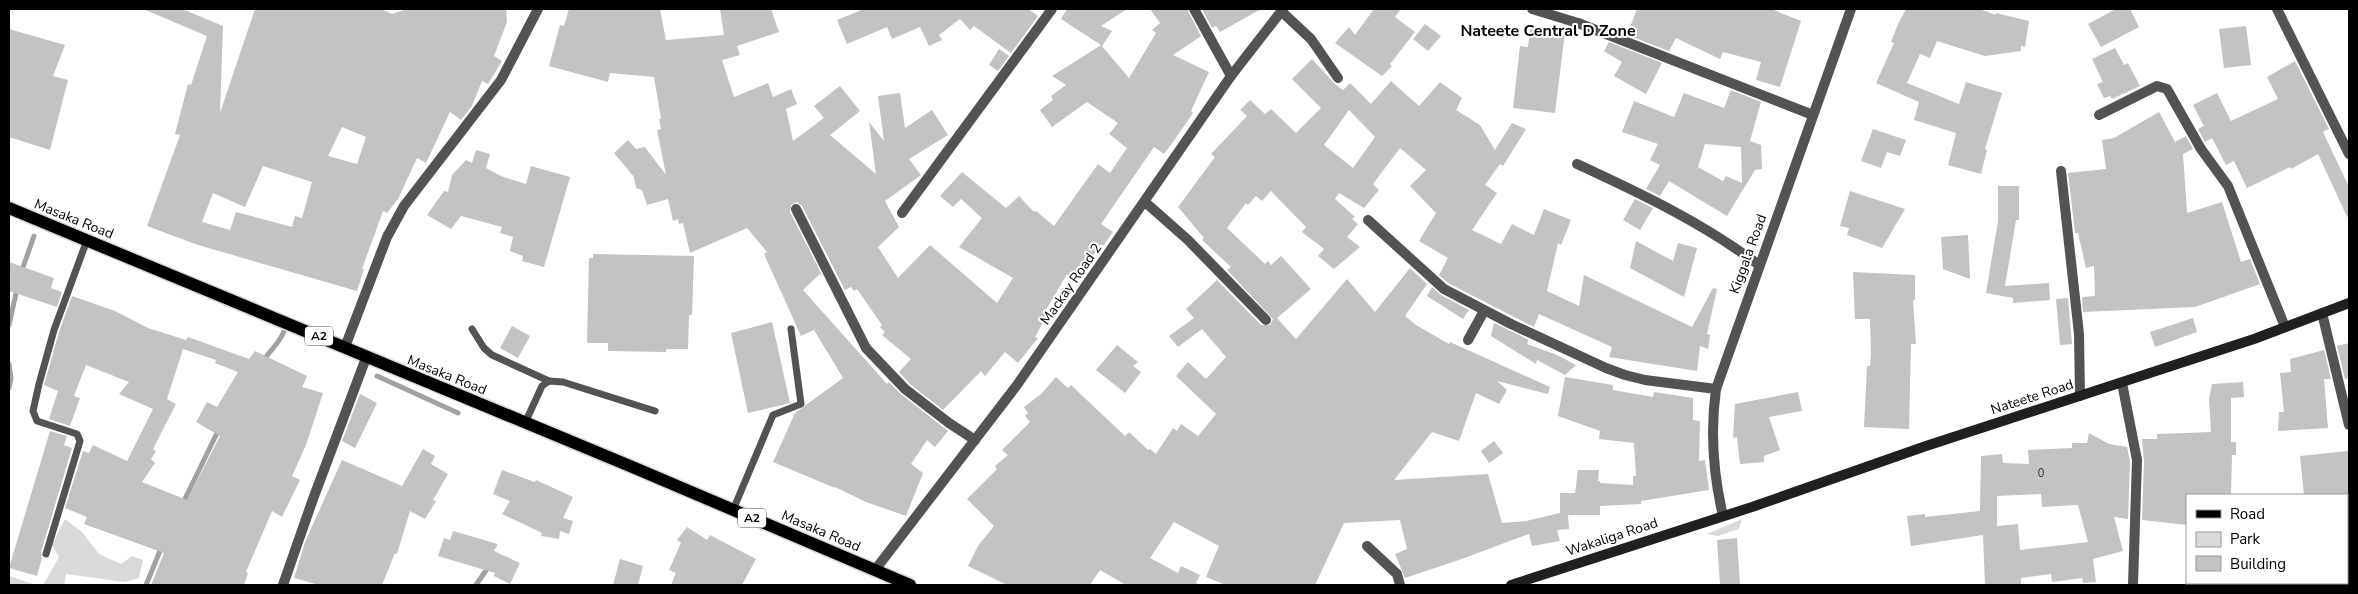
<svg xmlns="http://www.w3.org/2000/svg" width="2358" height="594" viewBox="0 0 2358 594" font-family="'Nunito Sans',sans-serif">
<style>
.green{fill:#dadada}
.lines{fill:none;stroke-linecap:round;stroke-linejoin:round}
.stream{stroke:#a1a1a1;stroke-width:5}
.building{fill:#c3c3c3;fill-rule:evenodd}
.primary-casing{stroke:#dbdbdb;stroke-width:15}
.service{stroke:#535353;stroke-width:7}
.minor{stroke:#535353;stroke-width:10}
.tertiary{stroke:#535353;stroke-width:10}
.secondary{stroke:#202020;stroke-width:10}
.primary{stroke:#000;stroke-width:12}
.labels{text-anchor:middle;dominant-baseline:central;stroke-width:4;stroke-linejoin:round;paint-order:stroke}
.number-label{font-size:11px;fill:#313131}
.shield{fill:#fff;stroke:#4c4c4c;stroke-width:1}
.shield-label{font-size:12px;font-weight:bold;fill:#000}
.street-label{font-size:14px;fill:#000;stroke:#fff}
.quarter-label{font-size:16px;font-weight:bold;fill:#000;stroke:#fff}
</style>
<rect width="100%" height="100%" fill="#fff"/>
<g class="green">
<polygon points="65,519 82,532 99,554 121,564 132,556 143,560 139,578 124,582 66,574 64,585 43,585 59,557 52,545"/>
<polygon points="1742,519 1739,529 1718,536 1707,534"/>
<polygon points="9,576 36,585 9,585"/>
</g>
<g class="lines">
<g class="stream">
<polyline points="21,273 34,236"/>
<polyline points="9,325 17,289"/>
<path d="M 263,362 C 269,350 279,345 284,331"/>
<polyline points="9,364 11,378 9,388"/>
<polyline points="377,376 458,413"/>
<polyline points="182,505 219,429"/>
<polyline points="146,585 162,546"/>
<polyline points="476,585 489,566"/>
</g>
</g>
<g class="building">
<path d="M 143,9 L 182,9 L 223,26 L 220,113 L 255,9 L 381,9 L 392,14 L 407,9 L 506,9 L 507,22 L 494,56 L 502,61 L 488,84 L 482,81 L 472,106 L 461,120 L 450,112 L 426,163 L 417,158 L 398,199 L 387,213 L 383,211 L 362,269 L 364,269 L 357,291 L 198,245 L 147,226 L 180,135 L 175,134 L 188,84 L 191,85 L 207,36 ZM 342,127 L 366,137 L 357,164 L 328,156 ZM 263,166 L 312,182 L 302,218 L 295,216 L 292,227 L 236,212 L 230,230 L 202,222 L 213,193 L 245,207 Z"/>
<polygon points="569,9 660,9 666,40 724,35 720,9 771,9 779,32 737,46 740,55 722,60 734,97 768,83 773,97 791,89 797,104 786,109 793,141 824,118 814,106 840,86 860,111 830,135 876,174 869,122 884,141 878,96 900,93 905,128 932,110 948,135 909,159 921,175 885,201 899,227 878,247 898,278 930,245 997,303 1013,278 959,247 982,218 961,199 953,207 940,196 962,172 1006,208 1019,196 1034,212 1036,211 1054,226 1098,164 1110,173 1127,148 1109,134 1118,123 1087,102 1052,127 1040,110 1053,100 1051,96 1066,85 1052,76 1101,45 1061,19 1067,9 1127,9 1101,26 1112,31 1102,46 1129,78 1156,33 1152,30 1160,23 1150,9 1187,9 1201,36 1173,55 1209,72 1191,111 1193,113 1173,142 1164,154 1154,147 1101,224 1113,232 1103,246 1101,244 1076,280 1067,274 1046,310 1049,311 1035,337 1038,338 1018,363 1005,352 985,376 981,371 943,410 910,384 899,372 911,359 882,335 885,332 880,327 882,325 857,289 854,291 851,287 845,290 802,206 797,202 791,205 790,212 823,277 820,274 803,290 887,384 889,382 901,394 948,431 935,447 927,440 911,464 923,473 906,516 866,502 835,487 835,488 773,462 795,413 843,378 814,330 801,336 764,254 767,252 747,228 690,253 683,223 679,224 678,219 673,221 668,199 647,205 642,190 636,188 634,177 614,153 628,140 636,149 645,147 666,175 657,130 661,129 659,119 661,119 654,77 610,73 608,82 549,66 560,25 564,26"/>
<polygon points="864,9 1028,9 1038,16 1011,53 974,26 970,30 960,19 939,35 942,40 929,46 920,27 892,39 887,27 847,44 837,20"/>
<polygon points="1202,9 1261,9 1220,32 1216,26 1212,28"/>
<polygon points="1374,9 1401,9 1395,17 1415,32 1390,64 1392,66 1382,76 1335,43 1349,27 1355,35"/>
<polygon points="1637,9 1771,9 1801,21 1780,87 1756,80 1761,62 1723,52 1720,59 1676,38 1669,51 1627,35"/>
<polygon points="1906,9 1979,9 1996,15 1996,13 2029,21 2025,47 2021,46 2021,51 1985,56 1937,41 1930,58 1920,54 1907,83 1959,104 1966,82 2002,93 1985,149 1987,150 1981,174 1948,165 1956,133 1914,120 1919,102 1876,83 1894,43 1891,42 1898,24"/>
<polygon points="2116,9 2130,9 2139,27 2101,47 2088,24"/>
<polygon points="1425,24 1441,36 1428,51 1413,39"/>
<polygon points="2246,26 2251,65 2224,68 2219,29"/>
<polygon points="9,29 65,45 53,76 68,80 50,150 9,137"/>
<polygon points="1530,29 1565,32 1555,113 1513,108 1520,46 1528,47"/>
<polygon points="1609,42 1662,63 1646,94 1614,76 1622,62 1604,51"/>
<polygon points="2115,48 2124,65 2128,63 2140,86 2112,99 2110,96 2104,98 2097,84 2103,82 2092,59"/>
<polygon points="999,49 1009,56 998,71 989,65"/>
<path d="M 1312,59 L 1335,84 L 1343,90 L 1350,83 L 1371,104 L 1391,81 L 1419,106 L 1440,82 L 1462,98 L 1456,110 L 1480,125 L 1495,150 L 1512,123 L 1526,129 L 1503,166 L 1500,164 L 1485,185 L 1497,193 L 1472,230 L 1501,244 L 1512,224 L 1534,235 L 1544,209 L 1571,220 L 1561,245 L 1558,243 L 1547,291 L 1579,306 L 1584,275 L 1692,327 L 1713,288 L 1717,289 L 1707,334 L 1710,335 L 1708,349 L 1700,346 L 1697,371 L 1609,357 L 1612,347 L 1539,314 L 1534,327 L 1448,283 L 1439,275 L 1448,258 L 1419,241 L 1436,213 L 1410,186 L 1426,170 L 1400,148 L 1373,184 L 1379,190 L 1364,208 L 1339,193 L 1335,199 L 1355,217 L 1352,219 L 1358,224 L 1347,237 L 1360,247 L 1334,269 L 1318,256 L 1324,249 L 1302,232 L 1306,227 L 1271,191 L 1262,201 L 1256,196 L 1248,205 L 1246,203 L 1227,228 L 1265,264 L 1268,261 L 1271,265 L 1281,256 L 1311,289 L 1277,318 L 1296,339 L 1347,279 L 1375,312 L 1410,268 L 1427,284 L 1405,316 L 1416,325 L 1449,344 L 1450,342 L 1550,387 L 1548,394 L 1497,381 L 1507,390 L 1499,404 L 1476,393 L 1459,441 L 1432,432 L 1394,480 L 1488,474 L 1502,523 L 1526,521 L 1560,513 L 1560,493 L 1575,493 L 1578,470 L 1599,470 L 1598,481 L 1600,481 L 1600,483 L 1633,485 L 1633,476 L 1636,476 L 1634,443 L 1599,439 L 1600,431 L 1558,416 L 1565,377 L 1613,385 L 1613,390 L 1653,397 L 1654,392 L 1693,398 L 1693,420 L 1700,421 L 1699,461 L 1705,460 L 1709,490 L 1641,501 L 1641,504 L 1600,506 L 1600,515 L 1568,515 L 1569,529 L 1557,530 L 1560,541 L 1532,546 L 1529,534 L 1459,560 L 1405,578 L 1395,554 L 1407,549 L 1400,520 L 1344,523 L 1315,585 L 1226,585 L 1206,577 L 1219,546 L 1174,522 L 1150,558 L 1178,573 L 1181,566 L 1200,575 L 1196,583 L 1201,585 L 1126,585 L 1100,570 L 1090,585 L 1007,585 L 968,566 L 978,546 L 994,526 L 967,499 L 997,469 L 995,466 L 1008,455 L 1002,450 L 1030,422 L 1025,416 L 1028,413 L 1024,407 L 1041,394 L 1056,377 L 1068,388 L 1071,385 L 1125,436 L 1129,432 L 1148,450 L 1150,449 L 1156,454 L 1173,428 L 1177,431 L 1181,424 L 1198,436 L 1216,414 L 1176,376 L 1188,362 L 1206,379 L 1226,357 L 1202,329 L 1178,347 L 1169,336 L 1194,318 L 1186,309 L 1217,280 L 1261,325 L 1270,325 L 1273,319 L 1227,270 L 1231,267 L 1202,240 L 1204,238 L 1178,207 L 1215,157 L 1211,154 L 1247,116 L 1240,110 L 1250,100 L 1265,114 L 1271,109 L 1296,133 L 1321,108 L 1292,79 ZM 1349,110 L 1375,137 L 1353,168 L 1324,145 Z"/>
<polygon points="2295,61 2329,129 2323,132 2349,187 2349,221 2318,154 2291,169 2290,167 2247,188 2234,161 2226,165 2212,138 2205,142 2198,129 2204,126 2193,105 2217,93 2231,121 2278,99 2267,77"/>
<path d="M 1731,90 L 1761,102 L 1750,141 L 1761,145 L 1762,169 L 1755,170 L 1727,216 L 1669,181 L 1660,196 L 1646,189 L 1660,165 L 1650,160 L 1658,144 L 1622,132 L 1634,101 L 1674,117 L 1684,93 L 1724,108 ZM 1705,144 L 1741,147 L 1742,183 L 1726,176 L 1723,181 L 1698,167 Z"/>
<polygon points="2159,112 2175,142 2186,136 2193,149 2183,154 2187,213 2222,202 2241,262 2250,259 2260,284 2195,307 2083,312 2082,297 2095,296 2094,266 2086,268 2078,233 2075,233 2068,173 2106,169 2102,140 2114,138"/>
<polygon points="1873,129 1906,140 1900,156 1887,152 1881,168 1861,161"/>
<polygon points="476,150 490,154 486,168 501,176 526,184 531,166 570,177 544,267 522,261 523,256 510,251 513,237 500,233 502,227 461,216 451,229 427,215 444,191 448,192 452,175 466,160 472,163"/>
<polygon points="1998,186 2019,186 2019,220 2016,220 2005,286 2049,283 2050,300 2013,303 2013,298 1986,293 1998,221"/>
<polygon points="1850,191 1905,209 1882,248 1847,235 1849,228 1840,226"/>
<polygon points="1635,199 1653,208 1640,230 1623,220"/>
<polygon points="1968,235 1970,279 1943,269 1941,237"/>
<polygon points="1636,241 1673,261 1678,243 1697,248 1684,297 1630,268"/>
<polygon points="593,254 694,256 692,315 689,315 688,349 666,349 666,352 608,351 608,343 587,343 589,258 593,258"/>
<polygon points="9,262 54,278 51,288 62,292 57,307 9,291"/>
<polygon points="1853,272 1915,275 1915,300 1913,300 1916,344 1911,344 1909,429 1864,427 1867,366 1870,366 1871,353 1870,319 1855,319"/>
<polygon points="1432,287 1441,295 1469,310 1463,319 1427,296"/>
<path d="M 72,296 L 115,311 L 148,328 L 186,340 L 188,337 L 249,359 L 255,351 L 307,376 L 302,387 L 323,393 L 306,445 L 292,476 L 300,480 L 282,517 L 272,511 L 246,572 L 248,573 L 244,585 L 151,585 L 164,553 L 84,524 L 87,517 L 65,508 L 83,451 L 89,453 L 93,445 L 127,461 L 153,409 L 119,394 L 129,382 L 86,365 L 74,396 L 80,398 L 70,426 L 49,419 L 58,391 L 44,385 L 59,332 ZM 183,349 L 216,360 L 215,363 L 238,372 L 217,407 L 207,402 L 196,422 L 220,436 L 187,500 L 142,482 L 155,463 L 151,459 L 156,451 L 153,449 L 176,404 L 167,399 Z"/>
<polygon points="2068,298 2072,344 2060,345 2056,299"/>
<polygon points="2193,318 2197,332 2155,347 2150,332"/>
<polygon points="772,322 790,403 748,413 731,333"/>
<polygon points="1494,323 1529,340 1527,344 1557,355 1576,365 1565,375 1537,360 1536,364 1491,336"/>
<polygon points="512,326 530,336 518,358 500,348"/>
<polygon points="2349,343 2349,378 2345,379 2337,346"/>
<polygon points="1117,345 1138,362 1133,366 1141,372 1125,393 1096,370"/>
<polygon points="2324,350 2331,379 2324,379 2328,428 2278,431 2279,412 2284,412 2280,373 2291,372 2290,359"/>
<polygon points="2243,382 2244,397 2231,398 2231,442 2236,442 2236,455 2232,455 2231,495 2187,495 2187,525 2142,520 2144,460 2142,439 2157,439 2157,434 2211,432 2209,399 2212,384"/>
<polygon points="1798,392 1802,411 1769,417 1780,450 1764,456 1764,462 1740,464 1737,437 1733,438 1735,404"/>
<polygon points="360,394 377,403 355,448 342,441"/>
<polygon points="50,431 67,436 64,445 72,448 41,552 42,558 37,576 9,568"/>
<path d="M 2089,433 L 2109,444 L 2127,447 L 2130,461 L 2128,519 L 2114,517 L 2123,551 L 2093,559 L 2096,582 L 2083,583 L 2082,578 L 2052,582 L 2051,574 L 2021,578 L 2021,585 L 1985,585 L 1983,535 L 1911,546 L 1907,516 L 1925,514 L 1925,517 L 1980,511 L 1981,456 L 2002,454 L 2003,463 L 2029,464 L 2028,450 L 2072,448 L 2072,443 L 2087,443 ZM 2041,494 L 2042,507 L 2078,505 L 2088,542 L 2020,550 L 2018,524 L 1997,526 L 1997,496 Z"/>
<polygon points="1494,441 1503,453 1489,463 1481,451"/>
<polygon points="423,449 435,456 431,464 448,474 433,500 436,501 425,519 410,511 397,554 395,553 382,585 319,585 294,578 305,542 342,460 402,486"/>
<polygon points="2348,451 2349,495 2304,495 2300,456"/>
<polygon points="502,470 535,482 536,480 573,497 563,518 573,521 569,534 560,531 559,539 541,536 542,533 502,514 510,501 493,494"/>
<polygon points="687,527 707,540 710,535 756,559 742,585 671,585 676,573 669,570 681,543 677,540"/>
<polygon points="453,531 498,544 494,551 520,563 510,584 494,576 495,573 438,556 444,538 450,540"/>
<polygon points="1737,538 1740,585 1720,585 1717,540"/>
<polygon points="620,559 643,566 638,585 613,585"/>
</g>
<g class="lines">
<defs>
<polyline id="primary" points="9,208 630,466 910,585"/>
</defs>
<use href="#primary" class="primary-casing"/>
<g class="service">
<polyline points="472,329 484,348 492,355 549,381"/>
<polyline points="525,423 542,386 549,381 563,382 655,411"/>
<polyline points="733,510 773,415 801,404 791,329"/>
<polyline points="46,554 80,441 77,434 37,421 33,411 39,384 54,330 87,240"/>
</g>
<g class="minor">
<polyline points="1194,9 1231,76"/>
<polyline points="1532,9 1578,23 1813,115"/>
<polyline points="2277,9 2349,154"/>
<polyline points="1281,11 1311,39 1338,78"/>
<polyline points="2099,115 2157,86 2167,89 2201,149 2228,186 2285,327"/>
<path d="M 1577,164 C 1640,193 1703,223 1759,265"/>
<polyline points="2061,171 2079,334 2080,396"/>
<polyline points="1145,202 1188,240 1266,320"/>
<polyline points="796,209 866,348 905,389 949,423 975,440"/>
<polyline points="902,213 1052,9"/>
<polyline points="1368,220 1444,289 1511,324 1606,368 1625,375 1645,380 1716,389"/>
<polyline points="2322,313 2349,425"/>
<polyline points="1468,340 1484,311"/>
<polyline points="345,347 387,237 404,206 501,80 538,9"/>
<polyline points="2122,383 2137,460 2133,585"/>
<polyline points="1367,546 1397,574 1400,585"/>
<polyline points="283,585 313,499 366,358"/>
</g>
<g class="tertiary">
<path d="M 1723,516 C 1713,473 1710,432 1716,389 L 1851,9"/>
<polyline points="875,570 1017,385 1231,76 1283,9"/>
</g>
<polyline class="secondary" points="1511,585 1752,507 1926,446 2254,339 2349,303"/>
<use href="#primary" class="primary"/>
</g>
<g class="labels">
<g class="number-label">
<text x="2041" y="473">0</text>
</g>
<g class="shield">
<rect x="305" y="326.5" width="28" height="19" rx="4"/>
<rect x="738" y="508.5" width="28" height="19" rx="4"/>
</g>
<g class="shield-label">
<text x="319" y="336">A2</text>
<text x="752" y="518">A2</text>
</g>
<g class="street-label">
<text transform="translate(74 219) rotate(22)">Masaka Road</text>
<text transform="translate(1748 254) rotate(-70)">Kiggala Road</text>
<text transform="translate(1071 284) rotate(-55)">Mackay Road 2</text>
<text transform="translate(447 375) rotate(22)">Masaka Road</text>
<text transform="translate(2032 397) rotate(-18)">Nateete Road</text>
<text transform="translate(821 531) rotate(23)">Masaka Road</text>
<text transform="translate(1612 537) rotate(-18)">Wakaliga Road</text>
</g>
<g class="quarter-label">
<text x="1548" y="31">Nateete Central D Zone</text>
</g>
</g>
<rect width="2358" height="594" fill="none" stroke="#000000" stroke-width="20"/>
<rect x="2186" y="494" width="162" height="90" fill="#ffffff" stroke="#999999"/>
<rect x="2196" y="510" width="25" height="8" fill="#000000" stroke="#999999"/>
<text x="2230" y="519" font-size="15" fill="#000000">Road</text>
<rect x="2196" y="532" width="25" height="15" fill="#dadada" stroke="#999999"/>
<text x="2230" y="544" font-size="15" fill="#000000">Park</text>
<rect x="2196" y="556" width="25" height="15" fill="#c3c3c3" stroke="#999999"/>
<text x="2230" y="569" font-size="15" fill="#000000">Building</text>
</svg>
